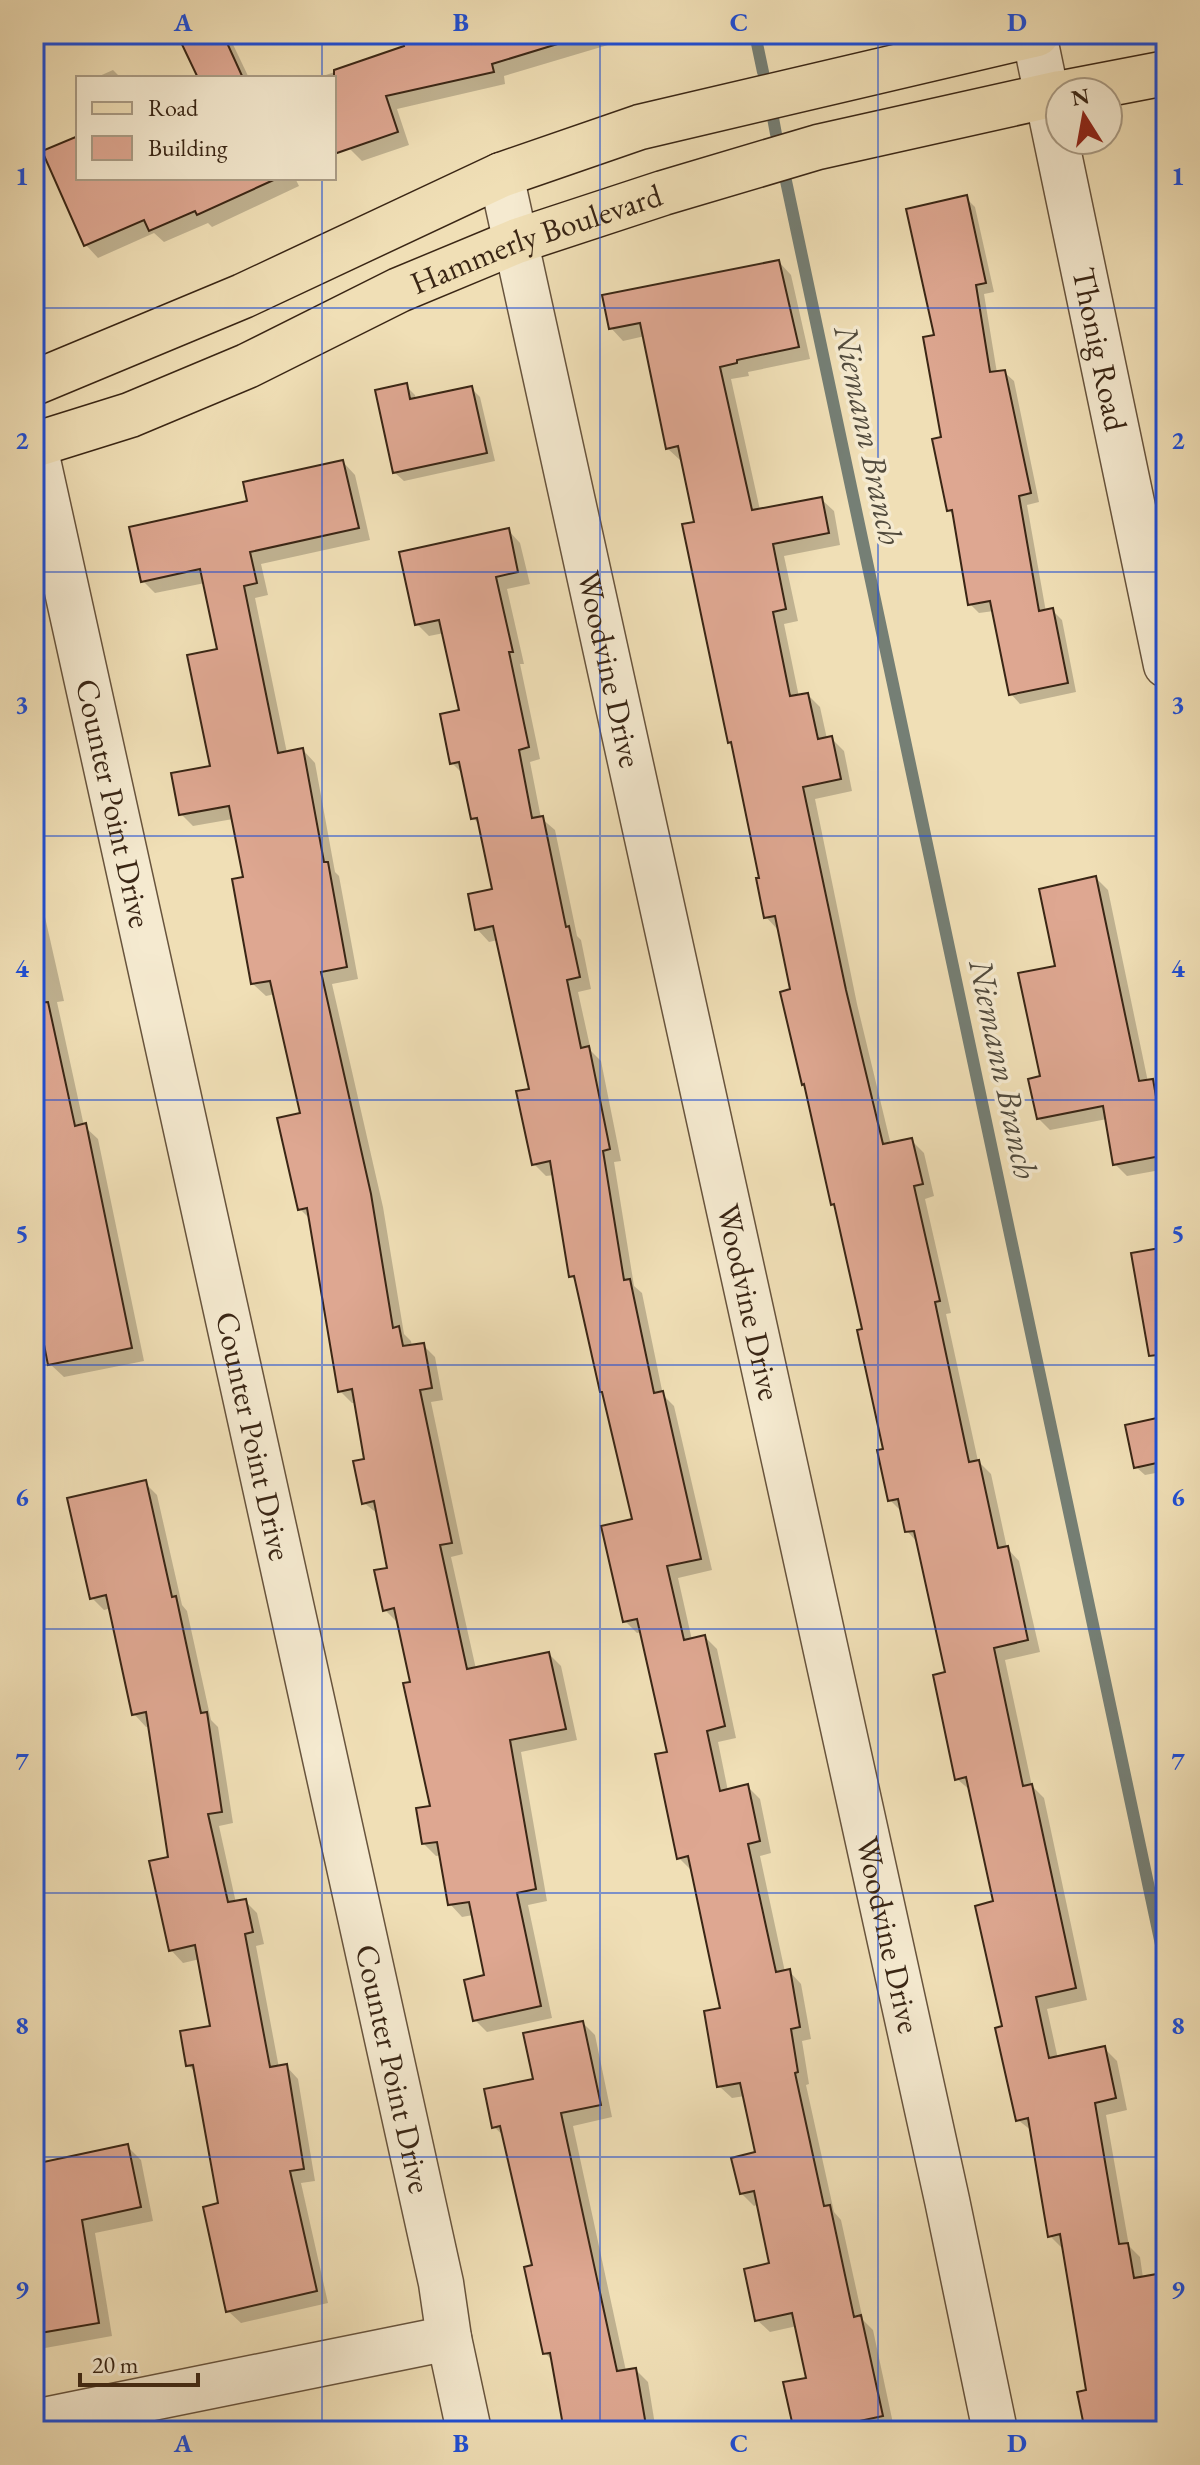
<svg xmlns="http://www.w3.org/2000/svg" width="1200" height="2465" viewBox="0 0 1200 2465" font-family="'EB Garamond',serif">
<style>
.shadow{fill:#0003}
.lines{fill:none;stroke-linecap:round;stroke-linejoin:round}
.stream{stroke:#757f75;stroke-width:12}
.building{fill:#dea791;stroke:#3a2615;stroke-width:2}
.minor-casing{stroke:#68543d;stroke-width:47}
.major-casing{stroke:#3a2615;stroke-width:47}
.minor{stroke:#f5ead0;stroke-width:44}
.major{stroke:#f0dfb6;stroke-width:44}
.grid{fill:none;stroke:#1d4ed8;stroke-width:2;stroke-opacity:0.55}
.labels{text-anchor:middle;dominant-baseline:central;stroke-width:7;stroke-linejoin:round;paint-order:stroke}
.street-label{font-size:32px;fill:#3a2615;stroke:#f5ead0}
.water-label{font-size:34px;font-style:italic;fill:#524b3d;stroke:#f5ead0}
.neatline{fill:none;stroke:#1d4ed8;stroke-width:3}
.grid-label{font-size:26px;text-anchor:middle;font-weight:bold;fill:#1d4ed8}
</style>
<rect width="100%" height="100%" fill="#f0dfb6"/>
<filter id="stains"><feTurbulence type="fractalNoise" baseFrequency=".0025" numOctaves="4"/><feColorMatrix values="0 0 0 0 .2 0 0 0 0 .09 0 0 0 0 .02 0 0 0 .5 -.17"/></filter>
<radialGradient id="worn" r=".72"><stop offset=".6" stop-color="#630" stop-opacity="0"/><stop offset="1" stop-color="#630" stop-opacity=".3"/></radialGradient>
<g class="shadow">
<polygon points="190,34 228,34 249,78 200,78"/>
<polygon points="403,34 636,34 627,36 628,39 504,76 505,84 397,109 409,145 362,161 349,148 334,143 334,78 317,78 406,48"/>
<polygon points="113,70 121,78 95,78"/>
<polygon points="78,138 78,178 295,178 299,186 212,227 208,223 164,242 154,233 98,258 86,245 45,152"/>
<polygon points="966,198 975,207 994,292 984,294 997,373 1004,372 1014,381 1039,502 1027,505 1046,612 1053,611 1062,620 1076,692 1020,704 1011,694 994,611 979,613 970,604 954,516 949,510 936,337"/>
<polygon points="779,262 791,275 810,359 748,372 749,376 731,379 760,510 821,499 834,511 840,545 784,556 798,621 784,624 799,697 808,695 820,707 827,739 831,738 844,751 852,791 815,799 857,1004 891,1145 911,1140 924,1153 934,1196 925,1199 951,1313 946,1314 978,1461 991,1474 1007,1548 1019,1561 1040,1652 1005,1660 1032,1786 1044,1798 1087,2000 1047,2009 1058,2059 1104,2048 1117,2061 1127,2110 1106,2115 1129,2246 1140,2257 1143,2278 1156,2276 1166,2286 1166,2431 1087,2431 1088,2392 1062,2248 1050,2236 1032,2131 1018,2120 1004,2028 996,1903 971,1791 957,1779 947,1674 918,1543 907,1531 903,1513 890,1500 885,1450 864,1331 838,1209 833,1204 807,1088 803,1084 793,991 778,930 766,917 762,879 734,746 730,742 697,523 683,459 680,460 667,448 645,336 623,341 611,328"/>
<polygon points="406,386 415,395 416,400 471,388 480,397 495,461 404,481 394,472"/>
<polygon points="343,462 355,475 370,540 261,564 268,595 255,598 287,753 303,750 315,763 335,872 339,876 358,979 332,984 383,1207 404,1334 411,1341 412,1347 423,1345 435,1357 443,1400 431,1402 463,1554 451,1557 476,1669 549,1654 561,1666 577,1740 521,1752 547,1901 528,1905 552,2018 487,2032 475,2020 487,1977 473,1915 462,1917 450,1904 442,1855 436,1856 424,1844 432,1807 412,1683 397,1622 385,1610 389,1569 378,1514 364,1503 367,1460 356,1403 352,1403 340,1391 311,1220 300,1209 302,1115 275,994 266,996 253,984 245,878 233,819 193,826 181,814 212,767 220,651 205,583 155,593 143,581 249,502"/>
<polygon points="508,530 520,543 530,584 507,589 524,664 520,664 540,759 530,762 541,818 555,830 577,936 581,940 591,989 578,992 591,1051 601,1061 621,1161 614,1162 634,1286 642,1293 663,1395 674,1406 712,1570 678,1578 692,1640 705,1637 717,1649 736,1738 718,1742 728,1791 748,1787 760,1799 771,1853 760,1856 785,1972 789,1971 801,1984 811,2039 802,2041 809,2084 806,2085 834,2212 841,2220 863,2320 873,2330 894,2428 879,2431 796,2431 808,2379 797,2326 770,2332 757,2320 772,2265 759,2204 754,2206 741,2193 758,2154 745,2096 732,2098 719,2086 722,2010 691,1870 679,1858 670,1753 642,1632 637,1633 625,1621 635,1521 578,1283 571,1276 554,1175 546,1176 534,1164 531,1091 498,940 489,942 477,929 495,890 481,826 473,818 464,775 452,763 462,712 444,633 429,636 417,624"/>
<polygon points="34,854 42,895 40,895 64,1001 57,1002 84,1126 98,1139 144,1361 64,1377 50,1364 34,1290"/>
<polygon points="1096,878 1108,890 1148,1082 1152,1081 1164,1093 1166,1169 1127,1176 1115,1164 1107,1119 1050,1130 1038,1118 1057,968"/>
<polygon points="1166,1418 1166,1471 1145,1475 1136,1467"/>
<polygon points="145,1483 157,1495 182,1605 187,1611 211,1720 218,1727 233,1823 219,1826 236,1903 245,1901 257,1913 264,1944 256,1946 279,2068 286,2066 298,2079 315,2181 301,2183 328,2303 241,2323 228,2311 220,2205 196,2073 188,2065 213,2028 200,1959 183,1963 171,1950 171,1858 150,1726 146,1727 134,1714 111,1608 104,1610 92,1598"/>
<polygon points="583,2023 595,2035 612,2117 573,2126 626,2371 636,2370 648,2382 656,2431 566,2431 554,2362 545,2353 534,2267 505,2137 494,2127"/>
<polygon points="127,2146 141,2160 153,2221 95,2233 112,2336 34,2350 34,2166"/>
</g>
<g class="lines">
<g class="stream">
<polyline points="755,34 763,72"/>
<polyline points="773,118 776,134"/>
<polyline points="786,181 1166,1968"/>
</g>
</g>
<g class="building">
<polygon points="177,34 223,34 243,78 198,78"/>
<polygon points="401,34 563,34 564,42 492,64 494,72 386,96 398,132 334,154 334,70 404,46"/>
<polygon points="78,136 78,178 278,178 197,215 195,211 149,231 144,220 84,246 42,151"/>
<polygon points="967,195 986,283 976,285 990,372 1005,370 1031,493 1019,496 1039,611 1053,608 1068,683 1009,695 990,601 968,605 952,510 947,511 932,439 941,437 923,337 934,335 906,209"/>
<polygon points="779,260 799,347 737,360 737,363 720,367 752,510 822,497 829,533 773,544 786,609 773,612 790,696 808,693 818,739 832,736 841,779 803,787 846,990 883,1144 912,1138 923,1184 914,1186 940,1301 935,1302 969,1462 979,1460 998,1548 1008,1546 1028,1640 994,1648 1023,1786 1032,1784 1076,1988 1036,1997 1049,2058 1105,2046 1116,2098 1095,2103 1119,2244 1128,2243 1134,2278 1157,2274 1166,2326 1166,2431 1085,2431 1077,2392 1086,2390 1060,2234 1048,2237 1028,2118 1016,2121 995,2028 1002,2026 975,1906 993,1901 966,1777 955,1780 933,1675 945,1672 914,1531 905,1532 898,1499 888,1501 877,1450 883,1449 857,1330 862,1329 834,1204 831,1205 804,1084 802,1085 780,992 790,989 775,916 764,918 756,878 759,878 731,742 728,743 682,524 694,522 678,446 666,449 640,323 609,329 602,295"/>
<polygon points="407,383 410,399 472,386 487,453 393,473 375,390"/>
<polygon points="343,460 359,528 250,552 257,583 244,586 278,753 303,748 324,862 328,862 347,967 321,972 371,1194 393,1328 399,1326 403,1346 424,1343 432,1388 420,1390 452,1543 440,1545 467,1669 549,1652 566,1729 510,1740 536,1889 517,1893 541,2006 473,2021 464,1980 484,1975 469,1902 448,1905 437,1842 422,1844 416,1808 430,1806 403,1683 410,1682 394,1608 383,1611 374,1570 387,1568 374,1501 362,1504 353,1461 364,1459 352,1389 338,1392 307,1208 298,1210 277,1118 300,1113 270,981 251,984 232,879 243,877 229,806 179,815 171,773 210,766 187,655 217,649 200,569 141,582 129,527 247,501 243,482"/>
<polygon points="509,528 518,572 496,577 513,652 509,652 529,747 519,750 532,818 543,816 566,927 569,926 580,977 567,980 581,1048 589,1046 610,1149 603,1151 624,1280 630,1279 654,1393 663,1391 701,1559 667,1566 684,1640 705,1635 725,1726 707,1731 720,1791 748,1784 760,1841 748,1844 776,1972 790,1969 800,2027 791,2029 798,2072 795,2073 824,2206 830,2205 854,2317 861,2315 883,2416 813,2431 794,2431 783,2382 806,2378 792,2313 755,2321 744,2269 769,2263 754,2191 740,2194 731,2158 755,2152 740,2083 717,2087 704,2011 720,2008 688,1856 677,1859 655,1754 667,1752 637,1619 623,1622 601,1526 632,1519 602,1392 600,1392 574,1276 569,1277 550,1161 532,1165 516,1091 529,1089 493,926 475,930 468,894 492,889 477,818 471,819 459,762 450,764 440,714 459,710 439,620 415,625 399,552"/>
<polygon points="1096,876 1139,1081 1153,1079 1166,1155 1113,1165 1103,1106 1037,1119 1028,1079 1040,1076 1018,973 1055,966 1039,889"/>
<polygon points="48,1002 75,1126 86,1123 132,1348 48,1365 34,1294 34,1003"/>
<polygon points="1166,1247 1166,1354 1149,1356 1131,1253"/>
<polygon points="1166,1416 1166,1461 1134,1468 1125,1425"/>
<polygon points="146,1480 172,1597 176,1596 201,1713 207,1712 222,1812 208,1814 228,1902 246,1899 253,1932 245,1934 270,2067 287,2064 304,2169 290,2171 317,2291 226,2312 203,2207 218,2203 193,2065 186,2066 180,2031 210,2026 195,1945 169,1951 149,1861 168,1857 146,1712 132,1715 106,1595 90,1599 67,1498"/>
<polygon points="583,2021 601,2105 561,2113 617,2371 636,2368 647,2431 564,2431 550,2353 543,2354 524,2267 532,2265 500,2126 492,2128 484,2089 533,2079 523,2033"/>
<polygon points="128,2144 141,2207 82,2220 99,2323 34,2334 34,2164"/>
</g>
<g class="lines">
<defs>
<g id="minor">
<path id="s1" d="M 1034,34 L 1166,665"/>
<path id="s2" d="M 501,175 L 947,2200 L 995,2431"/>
<path id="s3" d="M 34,442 L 441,2283 L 449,2338 L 469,2431"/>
<polyline points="34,2422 449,2338"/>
</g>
<g id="major">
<polyline points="1067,92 1166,73"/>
<polyline points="34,383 243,296 501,175 640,127 1037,34"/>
<path id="s4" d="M 34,445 L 130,415 L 247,366 L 399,290 L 517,241 L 663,193 L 818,147 L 1060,93"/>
</g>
</defs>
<use href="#minor" class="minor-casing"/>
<use href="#major" class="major-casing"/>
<use href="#minor" class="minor"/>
<use href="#major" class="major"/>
</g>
<path class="grid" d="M 322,34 L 322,78M 600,34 L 600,2431M 878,34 L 878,2431M 322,178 L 322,2431M 34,308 L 1166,308M 34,572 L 1166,572M 34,836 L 1166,836M 34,1100 L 1166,1100M 34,1365 L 1166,1365M 34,1629 L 1166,1629M 34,1893 L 1166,1893M 34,2157 L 1166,2157"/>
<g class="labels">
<g class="street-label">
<text stroke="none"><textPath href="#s4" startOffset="544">Hammerly Boulevard</textPath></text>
<text stroke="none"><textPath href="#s1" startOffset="322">Thonig Road</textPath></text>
<text stroke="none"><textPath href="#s2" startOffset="506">Woodvine Drive</textPath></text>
<text stroke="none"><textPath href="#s3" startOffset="370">Counter Point Drive</textPath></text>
<text stroke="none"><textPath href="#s2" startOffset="1154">Woodvine Drive</textPath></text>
<text stroke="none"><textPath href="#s3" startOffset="1018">Counter Point Drive</textPath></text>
<text stroke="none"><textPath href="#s2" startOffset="1802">Woodvine Drive</textPath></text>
<text stroke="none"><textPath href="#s3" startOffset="1666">Counter Point Drive</textPath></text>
</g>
<g class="water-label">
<text transform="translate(869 435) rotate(78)">Niemann Branch</text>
<text transform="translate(1004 1069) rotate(78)">Niemann Branch</text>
</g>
</g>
<rect width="1200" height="2465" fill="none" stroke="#f0dfb6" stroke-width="88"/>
<rect x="76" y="76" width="260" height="104" fill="#f5ead0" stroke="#aa9c85" stroke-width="2"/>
<rect x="92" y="102" width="40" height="12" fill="#f0dfb6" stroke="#aa9c85" stroke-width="2"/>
<text x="148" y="116" font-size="24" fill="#3a2615">Road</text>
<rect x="92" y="136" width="40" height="24" fill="#dea791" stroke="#aa9c85" stroke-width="2"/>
<text x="148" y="156" font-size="24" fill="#3a2615">Building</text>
<g transform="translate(1084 116) rotate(349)"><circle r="38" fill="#f5ead0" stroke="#aa9c85" stroke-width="2"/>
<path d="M0-6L14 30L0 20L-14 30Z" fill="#8f2418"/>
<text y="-12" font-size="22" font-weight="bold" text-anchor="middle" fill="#3a2615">N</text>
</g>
<path d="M80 2373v12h118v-12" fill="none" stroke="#3a2615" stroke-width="4"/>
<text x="92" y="2373" font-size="24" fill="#3a2615" stroke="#f5ead0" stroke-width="6" paint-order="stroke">20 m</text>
<rect x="44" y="44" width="1112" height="2377" class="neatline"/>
<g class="grid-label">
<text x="183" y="31">A</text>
<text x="461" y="31">B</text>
<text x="739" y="31">C</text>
<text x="1017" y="31">D</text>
<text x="22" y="185">1</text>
<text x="1178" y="185">1</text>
<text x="22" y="449">2</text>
<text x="1178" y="449">2</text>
<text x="22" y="713">3</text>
<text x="1178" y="713">3</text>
<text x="22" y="977">4</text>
<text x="1178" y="977">4</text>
<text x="22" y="1242">5</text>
<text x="1178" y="1242">5</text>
<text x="22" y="1506">6</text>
<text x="1178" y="1506">6</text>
<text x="22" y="1770">7</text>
<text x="1178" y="1770">7</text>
<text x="22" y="2034">8</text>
<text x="1178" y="2034">8</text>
<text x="22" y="2298">9</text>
<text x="1178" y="2298">9</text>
<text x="183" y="2452">A</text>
<text x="461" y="2452">B</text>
<text x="739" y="2452">C</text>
<text x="1017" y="2452">D</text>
</g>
<rect width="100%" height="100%" filter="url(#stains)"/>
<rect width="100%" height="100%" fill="url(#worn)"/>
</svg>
